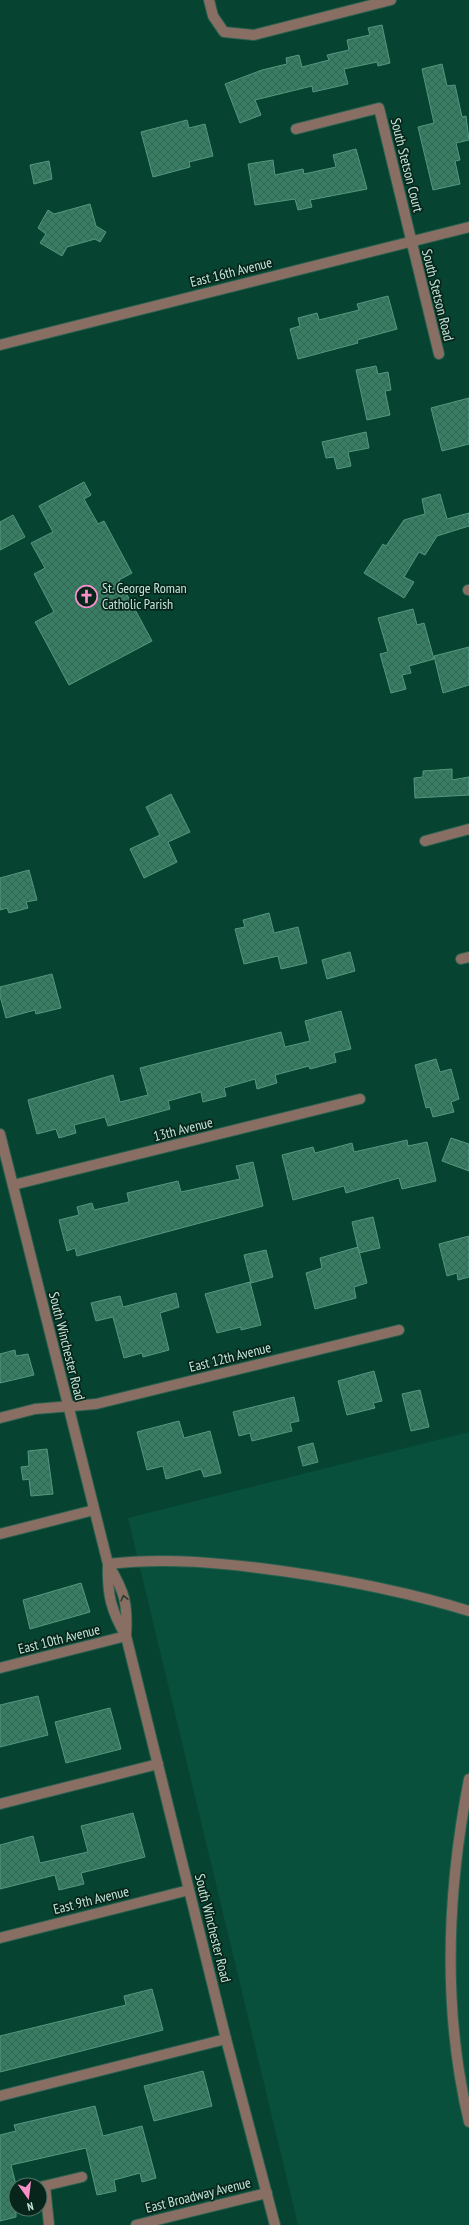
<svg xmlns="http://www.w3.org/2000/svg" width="469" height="2225" viewBox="0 0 469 2225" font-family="'PT Sans Narrow',sans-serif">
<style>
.built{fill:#09503c}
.building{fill:url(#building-cross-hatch);stroke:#53997f}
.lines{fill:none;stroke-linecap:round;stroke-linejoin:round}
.minor-casing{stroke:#28604f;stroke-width:12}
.minor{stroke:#896f63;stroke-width:10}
.oneway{stroke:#28382d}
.labels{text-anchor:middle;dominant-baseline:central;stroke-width:3.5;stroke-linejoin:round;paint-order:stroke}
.street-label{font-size:14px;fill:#c3e5d7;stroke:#07251b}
.poi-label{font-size:14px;fill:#c3e5d7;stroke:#07251b;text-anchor:start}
</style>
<defs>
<pattern id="building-cross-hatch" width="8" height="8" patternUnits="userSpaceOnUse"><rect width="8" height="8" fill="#367d64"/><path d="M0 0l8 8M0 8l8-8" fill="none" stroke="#386454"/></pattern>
</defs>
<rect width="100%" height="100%" fill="#064331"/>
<polygon class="built" points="469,1432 469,2225 298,2225 128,1518"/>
<g class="building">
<polygon points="382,25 390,63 378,66 377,62 344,69 348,84 313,92 312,86 255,100 261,115 240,123 225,84 262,70 287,64 286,58 299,55 302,67 329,60 327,55 349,50 347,40 370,35 368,28"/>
<polygon points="442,64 447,86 455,85 462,117 466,116 469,140 456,143 460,160 455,161 460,184 433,190 418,127 434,123 422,69"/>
<polygon points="187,120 189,128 205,124 213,156 189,162 190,167 153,177 141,132"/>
<polygon points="356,149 367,189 310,200 312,207 298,210 295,199 255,205 248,164 273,160 275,175 303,169 304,174 336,167 333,155"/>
<polygon points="49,161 52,179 34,184 30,165"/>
<polygon points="90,204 96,226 106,232 100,242 95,239 67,247 62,256 40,243 46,234 38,228 48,210 54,214"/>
<polygon points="388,296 397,329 357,340 358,343 298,359 290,329 300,326 298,318 317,313 319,320 359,310 357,304"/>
<polygon points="376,366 378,374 388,372 391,390 385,391 390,415 367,420 356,370"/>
<polygon points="469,398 469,444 442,451 431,408"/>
<polygon points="366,432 369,448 348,452 351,466 337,469 334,457 326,458 322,442"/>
<polygon points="84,482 91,495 84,499 98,524 104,521 132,573 119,580 152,641 69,685 35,622 54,612 34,574 45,568 31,543 53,532 39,506"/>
<polygon points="440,494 447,519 469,513 469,526 437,536 425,555 419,552 404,577 414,582 404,598 364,573 383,544 386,546 404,520 425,514 422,499"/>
<polygon points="13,515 25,537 0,550 0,522"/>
<polygon points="413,609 417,625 424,623 434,659 409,666 411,673 402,675 406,689 391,693 380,654 388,652 378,618"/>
<polygon points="469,647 469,685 443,693 434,656"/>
<polygon points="452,769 452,780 469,777 469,795 415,798 414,778 423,777 423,771"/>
<polygon points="171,794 190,832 168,842 177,862 144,878 130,849 160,835 146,807"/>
<polygon points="29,870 37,900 26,902 28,908 9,913 7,908 0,910 0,878"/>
<polygon points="269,913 274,933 298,927 307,963 281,969 278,956 244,964 235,929 245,927 243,920"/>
<polygon points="350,952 355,971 327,979 322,960"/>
<polygon points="52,974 61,1008 36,1014 35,1010 6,1018 0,996 0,987"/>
<polygon points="341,1011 351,1049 334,1053 336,1062 310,1069 309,1066 275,1075 277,1083 257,1089 255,1079 224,1088 226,1096 203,1102 201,1092 168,1101 170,1109 108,1126 105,1117 74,1125 76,1133 59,1138 56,1129 37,1134 28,1100 113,1075 120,1102 148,1095 140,1068 281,1032 285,1047 310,1041 305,1021"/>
<polygon points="436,1059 440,1072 451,1069 459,1099 451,1102 454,1112 433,1117 430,1107 426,1108 415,1065"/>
<polygon points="451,1138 469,1144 469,1171 442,1161"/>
<polygon points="407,1140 408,1146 427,1142 436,1181 402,1189 399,1178 346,1193 344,1186 293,1200 282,1155 313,1147 315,1153 352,1143 354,1152"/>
<polygon points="253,1162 263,1206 77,1256 75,1248 67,1251 59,1220 79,1215 77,1207 92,1203 94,1210 129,1202 127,1193 178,1181 181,1192 240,1179 236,1166"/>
<polygon points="373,1217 380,1248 359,1253 352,1222"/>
<polygon points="469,1236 469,1277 458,1280 457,1273 447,1276 439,1244"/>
<polygon points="358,1247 367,1283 354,1287 356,1298 315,1309 306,1273 322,1268 320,1258"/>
<polygon points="266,1250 273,1277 251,1283 244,1255"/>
<polygon points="250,1282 261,1325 241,1330 241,1327 217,1333 205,1294"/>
<polygon points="176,1293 179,1307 160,1313 169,1350 143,1357 142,1353 124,1358 113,1317 96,1321 91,1303 120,1296 123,1307"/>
<polygon points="15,1350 16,1356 28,1354 34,1375 0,1383 0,1354"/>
<polygon points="374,1371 382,1401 373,1403 375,1408 347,1415 338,1381"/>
<polygon points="420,1390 429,1427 411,1431 402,1394"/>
<polygon points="294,1397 299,1421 290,1423 292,1431 252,1441 250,1433 239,1436 233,1412"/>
<polygon points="179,1421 184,1438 210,1431 221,1473 204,1477 201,1469 166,1479 163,1466 147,1470 137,1432"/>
<polygon points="313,1443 318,1462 303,1466 298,1447"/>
<polygon points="47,1449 53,1494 31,1496 29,1479 23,1480 21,1467 29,1466 28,1451"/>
<polygon points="81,1583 90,1612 30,1629 23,1600"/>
<polygon points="38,1696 48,1735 0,1747 0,1705"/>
<polygon points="110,1708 121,1749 66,1763 55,1722"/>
<polygon points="133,1813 145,1857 81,1873 84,1884 59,1890 55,1875 0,1889 0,1845 33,1836 40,1863 88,1852 81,1826"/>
<polygon points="152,1989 163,2030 0,2072 0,2036 126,2005 124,1996"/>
<polygon points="203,2071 212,2106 154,2121 144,2086"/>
<polygon points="95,2106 103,2136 142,2126 156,2178 142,2182 140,2173 114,2180 116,2191 97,2195 86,2148 11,2165 16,2185 16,2217 0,2221 0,2135 16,2131 14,2125"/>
</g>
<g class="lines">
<defs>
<g id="minor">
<polyline points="209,0 213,16 224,32 254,35 391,0"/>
<polyline points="296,129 379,108 439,354"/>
<polyline points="0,345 469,227"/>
<polyline points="468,590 469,590"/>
<polyline points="425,841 469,829"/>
<polyline points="461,959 469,957"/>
<path d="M 0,1134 L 108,1564 C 107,1594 111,1611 126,1636 L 226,2039 L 275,2225"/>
<polyline points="13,1185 360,1099"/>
<polyline points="0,1418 35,1409 96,1404 399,1330"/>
<polyline points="0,1534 94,1510"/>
<path d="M 108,1564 C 166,1557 224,1563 282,1571 C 346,1580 408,1592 469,1611"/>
<path d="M 108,1564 C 125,1592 128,1604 126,1636"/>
<polyline points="0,1668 126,1636"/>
<path d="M 469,1779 C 447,1892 442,2009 469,2122"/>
<polyline points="0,1804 158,1764"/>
<polyline points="0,1938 189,1890"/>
<polyline points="0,2096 226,2039"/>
<polyline points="45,2186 49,2225"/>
<polyline points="40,2187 82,2177"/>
<polyline points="136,2225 267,2193"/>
</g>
</defs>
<use href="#minor" class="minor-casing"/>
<use href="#minor" class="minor"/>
</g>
<defs><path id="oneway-chevron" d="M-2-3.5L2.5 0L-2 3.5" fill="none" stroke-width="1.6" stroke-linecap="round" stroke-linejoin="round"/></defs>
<use class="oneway" href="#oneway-chevron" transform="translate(124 1598) rotate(-104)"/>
<defs>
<symbol id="church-ring" viewBox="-11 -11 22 22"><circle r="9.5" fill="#07251b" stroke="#f98fc9" stroke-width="1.5"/><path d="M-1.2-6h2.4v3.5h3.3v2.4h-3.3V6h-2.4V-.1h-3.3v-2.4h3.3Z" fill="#f98fc9"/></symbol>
</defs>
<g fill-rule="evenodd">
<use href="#church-ring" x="74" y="584" width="25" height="25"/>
</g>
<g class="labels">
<g class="street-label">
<text transform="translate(407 165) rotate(76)">South Stetson Court</text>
<text transform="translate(231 272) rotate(-14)">East 16th Avenue</text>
<text transform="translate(438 295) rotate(76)">South Stetson Road</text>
<text transform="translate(183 1129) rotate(-14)">13th Avenue</text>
<text transform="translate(67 1346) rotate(76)">South Winchester Road</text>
<text transform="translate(230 1357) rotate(-14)">East 12th Avenue</text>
<text transform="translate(59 1639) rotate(-14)">East 10th Avenue</text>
<text transform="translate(91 1900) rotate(-14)">East 9th Avenue</text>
<text transform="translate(213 1928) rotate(76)">South Winchester Road</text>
<text transform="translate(198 2195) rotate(-14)">East Broadway Avenue</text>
</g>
<g class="poi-label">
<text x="102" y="588">St. George Roman<tspan x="102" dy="16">Catholic Parish</tspan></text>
</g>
</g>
<g transform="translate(28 2197) rotate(166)"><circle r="19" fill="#07251b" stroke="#527266"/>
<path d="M0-3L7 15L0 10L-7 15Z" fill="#f98fc9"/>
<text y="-6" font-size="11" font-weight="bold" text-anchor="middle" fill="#c3e5d7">N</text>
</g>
</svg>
